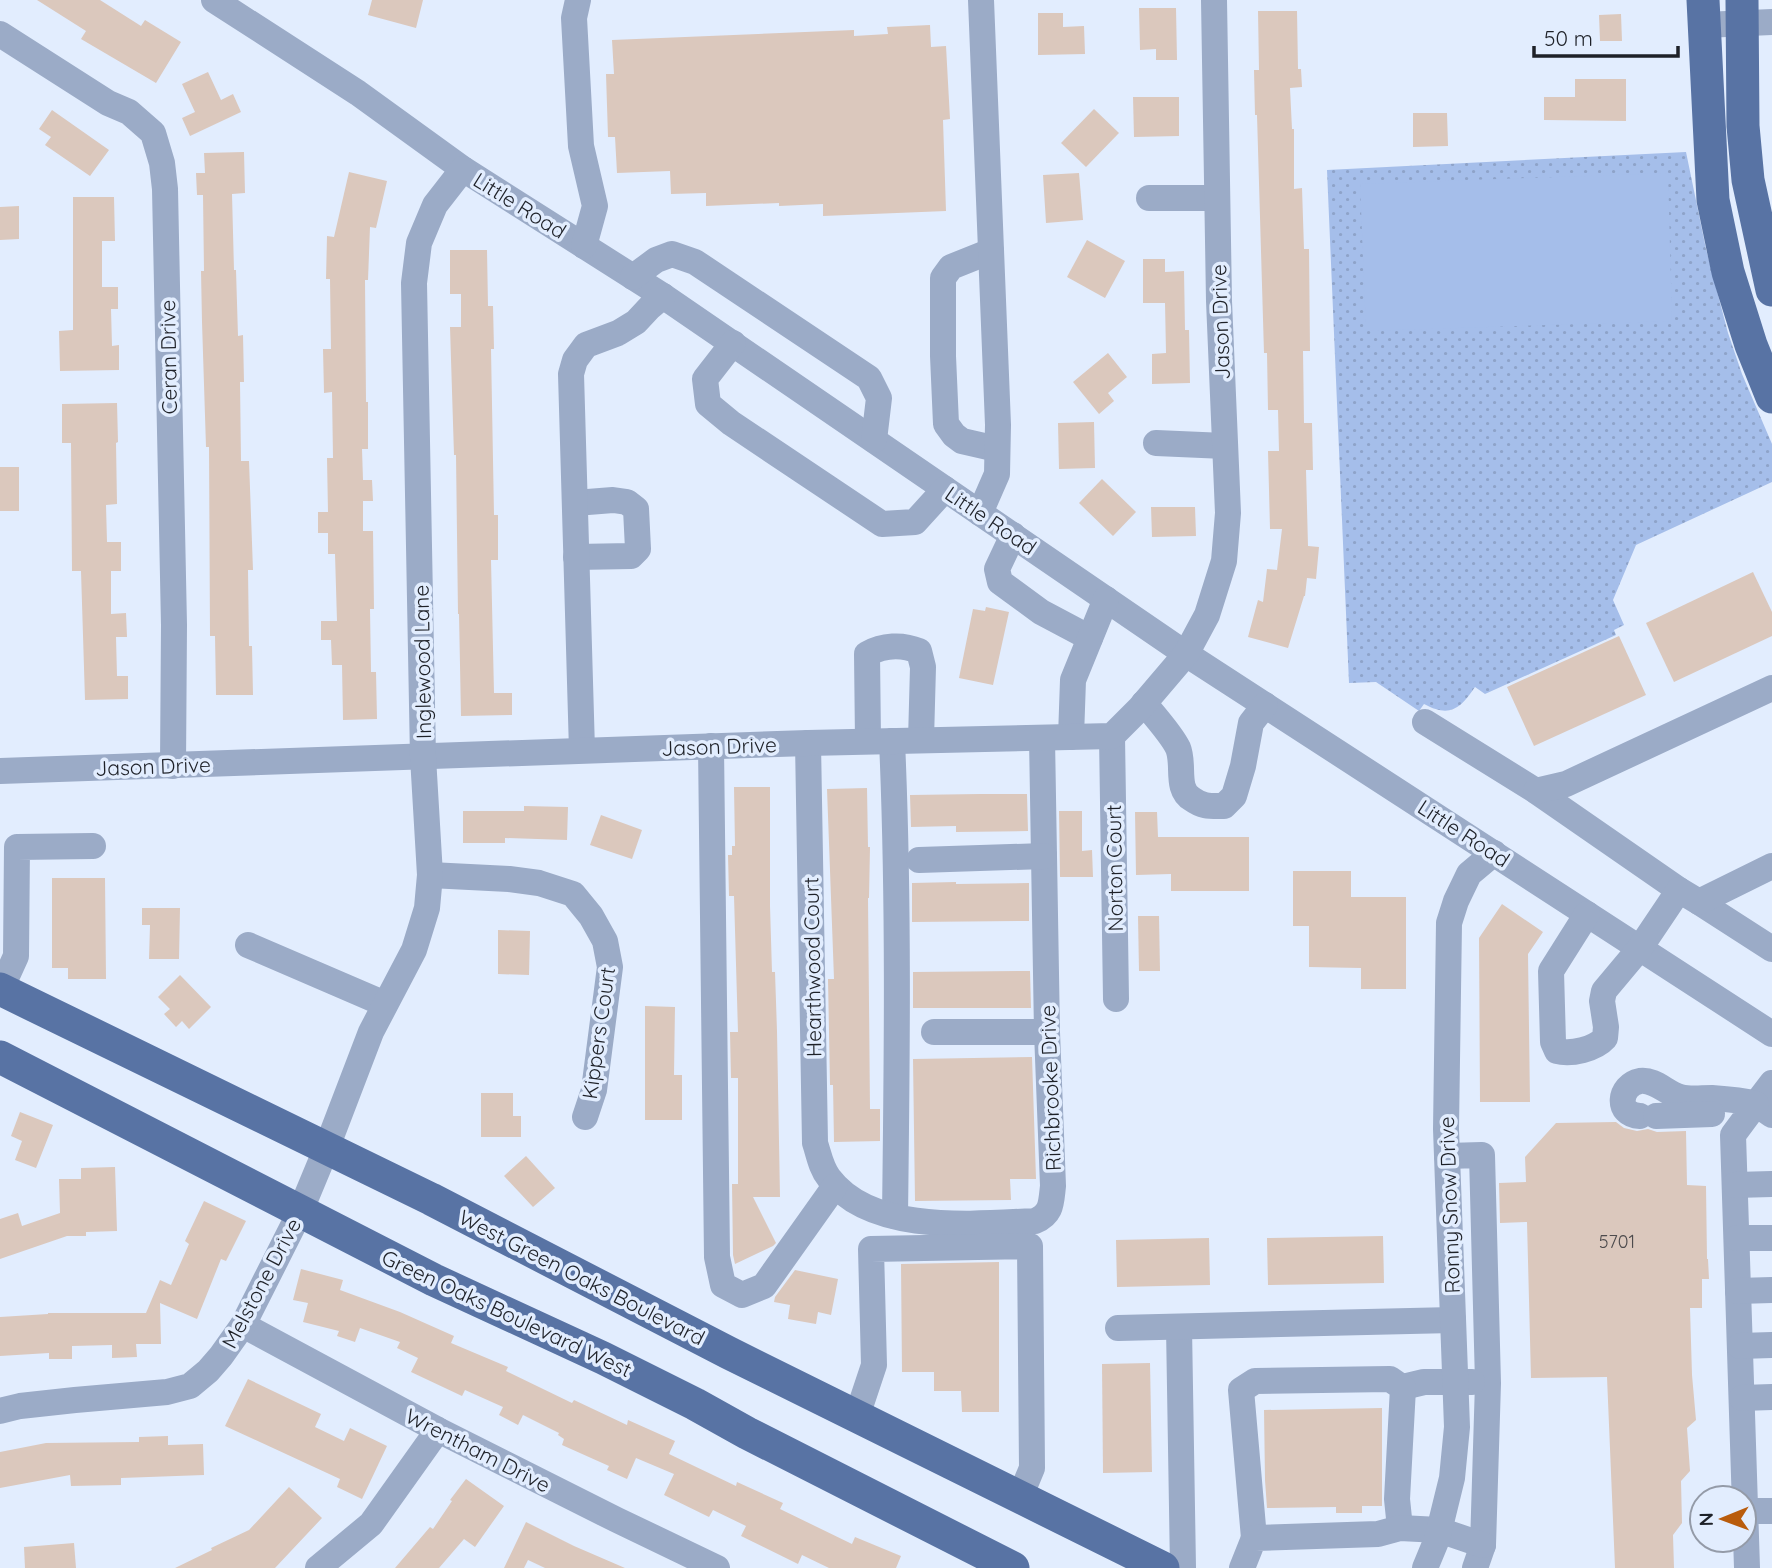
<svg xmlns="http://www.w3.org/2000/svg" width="1772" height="1568" viewBox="0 0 1772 1568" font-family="Quicksand,sans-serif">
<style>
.grass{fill:url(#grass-dots)}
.garden{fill:#a5beea}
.building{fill:#dbc8bd}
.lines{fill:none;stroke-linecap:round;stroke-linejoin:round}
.minor{stroke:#9babc7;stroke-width:26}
.major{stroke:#5873a4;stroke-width:33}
.labels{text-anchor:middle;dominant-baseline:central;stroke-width:7;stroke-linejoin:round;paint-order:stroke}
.number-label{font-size:18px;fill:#4d4b4d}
.street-label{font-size:21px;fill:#1e2128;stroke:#e2edfe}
</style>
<defs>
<pattern id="grass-dots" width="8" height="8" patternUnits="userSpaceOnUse" patternTransform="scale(1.75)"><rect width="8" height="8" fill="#a5beea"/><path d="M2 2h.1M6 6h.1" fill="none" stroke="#8ea3c9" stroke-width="1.8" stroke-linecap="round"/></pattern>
</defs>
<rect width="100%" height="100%" fill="#e2edfe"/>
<path class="grass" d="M 1686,152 L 1706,249 L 1728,333 L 1742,374 L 1772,444 L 1772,482 L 1636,545 L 1613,600 L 1624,625 L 1614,630 L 1616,635 L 1485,694 L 1475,687 C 1460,709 1450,718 1424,704 L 1419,711 L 1376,682 L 1349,683 L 1327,170 Z"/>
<polygon class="garden" points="1668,173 1672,321 1366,331 1360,184"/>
<g class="building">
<polygon points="37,0 100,0 141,26 145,20 181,42 156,83 81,39 86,31"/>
<polygon points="372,0 423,0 416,28 368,15"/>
<polygon points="1139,8 1176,8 1177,60 1156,60 1156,49 1140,50"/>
<polygon points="1258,11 1297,11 1298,69 1301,69 1302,87 1290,88 1292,129 1294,129 1294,189 1302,188 1304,249 1309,249 1310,351 1303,351 1304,423 1312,423 1313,470 1306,470 1308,546 1319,547 1316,579 1307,578 1305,596 1304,596 1288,648 1248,637 1258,600 1263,602 1267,569 1277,570 1282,529 1270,529 1268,451 1279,451 1278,410 1268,410 1267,353 1264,353 1257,115 1255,115 1254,70 1259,70"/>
<polygon points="1038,13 1063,13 1063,27 1084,26 1085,54 1038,55"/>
<polygon points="1621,14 1622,41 1600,41 1599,15"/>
<polygon points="930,25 931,47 946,46 950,119 943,120 946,211 823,216 823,204 779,206 779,203 706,206 706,193 671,194 670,171 617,173 615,137 608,137 606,74 614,74 612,40 854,30 854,36 888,34 887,27"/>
<polygon points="208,72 221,100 233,94 241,112 190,136 182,118 195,112 182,84"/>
<polygon points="1575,79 1626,79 1626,121 1544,120 1544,97 1575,97"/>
<polygon points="1133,97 1179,97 1179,136 1134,137"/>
<polygon points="1094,109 1119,133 1086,167 1061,143"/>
<polygon points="52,110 109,150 90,176 45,145 51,137 39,129"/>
<polygon points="1413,113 1447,113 1448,146 1413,147"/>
<polygon points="244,152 245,193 232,194 234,270 236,270 238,336 243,335 244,382 240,382 241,461 249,461 253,570 248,570 249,646 252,646 253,695 216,695 215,636 210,636 209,447 206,447 202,322 201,271 204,271 203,195 197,195 196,173 205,173 204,153"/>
<polygon points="349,172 387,181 376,228 370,227 368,280 365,280 366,402 368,402 368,449 362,449 363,480 372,480 373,501 363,501 363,531 373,531 374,609 370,609 371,672 376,672 377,719 343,720 342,665 332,665 331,640 321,640 321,621 337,621 335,554 328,554 328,533 318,533 318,512 328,512 327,458 333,458 332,392 324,393 323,349 331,349 330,279 326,279 327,236 334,237"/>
<polygon points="1079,173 1083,220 1046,223 1043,175"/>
<polygon points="73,197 114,197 115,241 102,241 102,287 118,287 118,309 111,309 112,346 119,345 119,370 60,371 59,331 73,330"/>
<polygon points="19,206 19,239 0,240 0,207"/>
<polygon points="1087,240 1125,261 1105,298 1067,277"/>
<polygon points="450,250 487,250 488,306 493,306 494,349 491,349 494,515 498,515 498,560 491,560 494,693 512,693 512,715 461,716 459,614 458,614 456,455 454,455 450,327 461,327 461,294 450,294"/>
<polygon points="1143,259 1165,259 1165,272 1184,271 1185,330 1189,330 1190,383 1152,384 1152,354 1166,353 1165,303 1143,303"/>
<polygon points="1108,353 1127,377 1108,393 1114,401 1099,414 1073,382"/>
<polygon points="117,403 118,442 116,443 117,504 106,505 107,542 121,542 121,571 111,571 111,614 126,613 127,637 116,637 117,676 128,676 128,699 85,700 81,571 72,571 71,443 62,443 62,404"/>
<polygon points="1094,422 1095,468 1059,469 1058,423"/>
<rect x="0" y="467" width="19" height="44"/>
<polygon points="1102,479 1136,512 1113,536 1079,503"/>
<polygon points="1151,507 1195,507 1196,536 1152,537"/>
<polygon points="1753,572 1772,612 1772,636 1674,682 1646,623"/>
<polygon points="986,607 1009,612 993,685 959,678 973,609 985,611"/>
<polygon points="1619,636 1646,695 1534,746 1507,687"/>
<polygon points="734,787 770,787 770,906 772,972 775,972 777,1031 780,1197 753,1197 776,1243 773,1246 735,1264 733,1255 732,1184 738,1184 738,1078 731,1078 730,1032 738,1032 734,896 729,896 728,855 732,855 732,846 735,846"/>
<polygon points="867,788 868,847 870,847 869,898 868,898 870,1109 880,1109 880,1141 834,1142 833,1085 830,1085 828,979 834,979 827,789"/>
<polygon points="980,794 1027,794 1028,831 956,832 956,826 911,827 910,795"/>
<polygon points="524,806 568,807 567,840 505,838 505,843 463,843 463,811 524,811"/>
<polygon points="1059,811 1082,811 1082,851 1092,850 1093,877 1060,877"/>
<polygon points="1135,812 1157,812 1158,837 1249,837 1249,891 1171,891 1171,874 1136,875"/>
<polygon points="601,815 642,830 632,859 590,845"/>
<polygon points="1293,871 1351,871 1351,897 1406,897 1406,989 1361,989 1361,968 1309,967 1309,926 1293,926"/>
<polygon points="52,878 105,878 106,979 68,979 68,968 52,968"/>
<polygon points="956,882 956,884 1029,883 1029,921 912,922 912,883"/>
<polygon points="1502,904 1543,932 1528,954 1530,1102 1480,1102 1479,938"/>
<polygon points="142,908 180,908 179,959 149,959 150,925 142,925"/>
<polygon points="1138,916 1159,916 1160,971 1139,971"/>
<polygon points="498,930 530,931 529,975 498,974"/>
<polygon points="1030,971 1031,1008 913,1008 913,972"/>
<polygon points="180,975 211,1007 189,1029 182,1021 176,1027 164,1014 170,1009 158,997"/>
<polygon points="645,1006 675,1007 674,1075 682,1075 682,1120 645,1120"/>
<polygon points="1032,1057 1036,1179 1010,1179 1011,1200 915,1201 913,1059"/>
<polygon points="481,1093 513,1093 513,1116 521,1116 521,1137 481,1137"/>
<polygon points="20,1112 53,1125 36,1168 15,1160 22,1141 11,1136"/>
<polygon points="1616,1122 1624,1128 1637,1131 1648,1129 1657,1132 1686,1131 1687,1185 1706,1186 1707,1259 1708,1259 1709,1279 1702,1279 1702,1308 1690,1308 1692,1375 1696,1420 1687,1428 1690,1471 1681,1481 1682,1523 1673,1535 1674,1568 1615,1568 1607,1377 1531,1378 1527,1222 1500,1223 1499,1183 1526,1182 1525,1157 1556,1123"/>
<polygon points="526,1156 555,1188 533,1207 504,1176"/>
<polygon points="115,1167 117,1231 86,1232 86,1236 67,1236 0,1259 0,1219 18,1213 22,1226 60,1213 59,1179 81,1179 81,1168"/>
<polygon points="204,1201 246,1221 226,1261 221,1259 197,1319 160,1303 161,1344 136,1344 137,1357 112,1358 112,1345 72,1346 72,1359 49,1359 49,1353 0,1356 0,1317 48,1314 48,1313 146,1313 160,1280 171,1285 189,1244 185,1241"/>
<polygon points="1383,1236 1384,1283 1268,1285 1267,1238"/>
<polygon points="1209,1238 1210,1285 1117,1287 1116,1240"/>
<polygon points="999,1262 999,1412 962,1412 961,1391 934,1391 934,1372 902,1372 901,1264"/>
<polygon points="301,1269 343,1280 340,1290 400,1312 454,1336 451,1343 508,1367 506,1371 572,1403 574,1400 627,1425 628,1420 675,1441 669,1454 736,1486 737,1482 783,1503 780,1509 852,1544 855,1537 901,1556 896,1568 829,1568 802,1555 798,1564 741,1536 746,1526 713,1510 709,1517 664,1495 674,1474 636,1458 627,1479 607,1470 609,1466 562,1445 564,1439 558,1435 559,1433 523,1415 518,1425 499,1415 503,1407 465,1390 462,1396 411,1372 418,1358 397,1348 400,1342 360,1328 355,1342 337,1336 339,1331 303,1322 308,1303 293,1300"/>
<polygon points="795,1270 838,1279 831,1315 818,1312 816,1324 788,1319 790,1305 774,1302 775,1297"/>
<polygon points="1150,1363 1152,1472 1103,1473 1102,1364"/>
<polygon points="248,1379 321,1414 315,1427 344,1441 350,1428 387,1446 362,1499 337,1487 340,1479 225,1426"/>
<polygon points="1382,1408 1382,1506 1362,1506 1362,1513 1336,1513 1336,1507 1267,1508 1265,1480 1264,1410"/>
<polygon points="168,1436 168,1445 203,1444 204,1475 121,1478 121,1485 71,1486 70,1475 0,1488 0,1452 46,1443 139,1442 139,1437"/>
<polygon points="466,1479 504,1506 475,1547 464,1539 439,1568 395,1568 430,1527 433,1529 452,1501 450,1500"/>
<polygon points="289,1487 322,1518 275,1568 175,1568 212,1550 211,1548 249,1530"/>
<polygon points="526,1522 574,1546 625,1568 545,1568 528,1560 524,1568 504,1568"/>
<polygon points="74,1543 76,1568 25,1568 24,1547"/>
</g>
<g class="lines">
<g class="minor">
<polyline points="214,0 358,93 463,169 663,296 1186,654 1772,1034"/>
<polyline points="578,0 574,18 581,146 595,206 584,246"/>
<polyline points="1704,25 1772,22"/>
<polyline points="0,34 108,103 129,112 153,133 162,163 165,189 174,625 173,766"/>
<polyline points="1149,198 1217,198"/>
<polyline points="991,251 951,267 943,278 943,356 946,424 954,435 962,441 997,449"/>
<polyline points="633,277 656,260 672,254 695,262 869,378 879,398 874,440"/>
<polyline points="733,343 705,379 708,404 731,423 882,524 915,522 945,489"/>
<polyline points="1156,443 1225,446"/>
<polyline points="575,503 613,500 627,502 636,509 638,549 631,556 576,557"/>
<polyline points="980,513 997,474 998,425 981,0"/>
<polyline points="1013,535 997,569 1000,582 1041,612 1090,638"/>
<path d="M 1144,703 C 1154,715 1172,735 1178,748 C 1185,765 1175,789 1192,799 C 1203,807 1210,806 1224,806 L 1234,796 L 1243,766 L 1251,723 L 1265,705"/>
<polyline points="1425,722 1536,791 1679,890"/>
<polyline points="1112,736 1116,999"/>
<polyline points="1071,737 1073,680 1106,599"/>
<path d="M 868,741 L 867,654 C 883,645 902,644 919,651 L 923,667 L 921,740"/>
<path d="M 892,741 C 899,899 897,1058 895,1216"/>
<path d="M 808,743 L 815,1143 C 819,1155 821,1168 829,1178 C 871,1234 973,1224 1035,1221 C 1052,1214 1051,1203 1053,1186 L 1047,1032 L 1042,738"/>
<polyline points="711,746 717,1257 723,1285 742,1295 764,1286 835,1186"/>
<polyline points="582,750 571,374 575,360 586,345 618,333 636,322 650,307 663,296"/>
<polyline points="0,771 808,743 1112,736 1140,708 1186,654 1207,615 1224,561 1228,513 1219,301 1214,0"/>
<polyline points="1536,791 1566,784 1772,688"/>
<polyline points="919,860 1044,856"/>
<polyline points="430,875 509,879 539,883 573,894 591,916 605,941 610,967 594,1090 585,1117"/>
<polyline points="1699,902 1772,949"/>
<path d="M 1587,914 L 1551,971 L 1553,1042 L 1557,1051 C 1571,1055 1595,1049 1605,1038 L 1606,1027 L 1602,1001 L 1604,991 L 1640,948 L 1679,890 L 1699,902 L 1772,866"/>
<polyline points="248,945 385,1004"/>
<polyline points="1,989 16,956 17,847 93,846"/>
<polyline points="934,1032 1047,1032"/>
<polyline points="1772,1083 1756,1104 1772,1115"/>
<path d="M 1640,1116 C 1615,1115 1619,1085 1640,1081 C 1655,1079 1666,1093 1680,1097 C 1690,1100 1701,1098 1712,1098 C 1727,1099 1741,1100 1756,1104 L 1733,1135 L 1747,1568"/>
<polyline points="1656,1116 1712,1114"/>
<polyline points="1447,1156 1482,1155 1488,1383 1483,1545 1475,1568"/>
<polyline points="1735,1185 1772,1184"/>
<polyline points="1737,1238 1772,1238"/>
<polyline points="1738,1291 1772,1290"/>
<polyline points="243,1325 438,1430 617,1520 717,1568"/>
<polyline points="1179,1327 1183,1568"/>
<polyline points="1118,1328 1453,1320"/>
<polyline points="1740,1346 1772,1345"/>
<polyline points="1403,1387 1424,1382 1472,1382"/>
<polyline points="1742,1398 1772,1397"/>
<polyline points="0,1411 20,1406 75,1400 167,1392 190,1386 208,1371 221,1356 243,1325 300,1212 327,1147 371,1032 414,950 427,908 430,875 423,757 414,283 419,243 435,205 463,169"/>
<polyline points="857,1416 874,1365 871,1249 1030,1246 1032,1468 1020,1497"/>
<polyline points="1745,1511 1772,1511"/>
<polyline points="1254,1538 1241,1390 1255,1381 1390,1379 1403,1388 1397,1499 1400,1528"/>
<polyline points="318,1568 371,1524 438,1430"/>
<polyline points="1242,1568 1254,1538 1378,1534 1400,1528 1439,1530 1483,1545"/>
<polyline points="1425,1568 1437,1539 1452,1478 1457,1427 1446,1129 1449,923 1456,901 1469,874 1494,853"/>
</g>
<g class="major">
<polyline points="1703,0 1713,200 1728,272 1751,345 1772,397"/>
<polyline points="1742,0 1743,126 1748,180 1772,290"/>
<polyline points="0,989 431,1199 729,1353 1163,1568"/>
<polyline points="0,1057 434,1280 603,1358 695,1404 747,1433 1013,1568"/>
</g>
</g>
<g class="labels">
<g class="number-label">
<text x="1617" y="1241">5701</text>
</g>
<g class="street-label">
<text transform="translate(520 205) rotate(32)">Little Road</text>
<text transform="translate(1220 322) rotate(-92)">Jason Drive</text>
<text transform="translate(168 357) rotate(-91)">Ceran Drive</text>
<text transform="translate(991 520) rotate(34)">Little Road</text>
<text transform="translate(422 662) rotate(-91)">Inglewood Lane</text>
<text transform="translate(719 746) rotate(-2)">Jason Drive</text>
<text transform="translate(153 766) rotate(-2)">Jason Drive</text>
<text transform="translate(1464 833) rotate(33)">Little Road</text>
<text transform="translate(1114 868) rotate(-91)">Norton Court</text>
<text transform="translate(812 967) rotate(-91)">Hearthwood Court</text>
<text transform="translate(598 1033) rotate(-82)">Kippers Court</text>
<text transform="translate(1050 1088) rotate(-92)">Richbrooke Drive</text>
<text transform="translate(1449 1205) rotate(-92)">Ronny Snow Drive</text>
<text transform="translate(582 1277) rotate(27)">West Green Oaks Boulevard</text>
<text transform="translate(261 1283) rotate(-62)">Melstone Drive</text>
<text transform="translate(507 1313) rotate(25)">Green Oaks Boulevard West</text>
<text transform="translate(478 1450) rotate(27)">Wrentham Drive</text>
</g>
</g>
<g transform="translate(1723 1519) rotate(269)"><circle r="33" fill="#e2edfe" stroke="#949ba8" stroke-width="2"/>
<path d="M0-5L12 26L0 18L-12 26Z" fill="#b95c0c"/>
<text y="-10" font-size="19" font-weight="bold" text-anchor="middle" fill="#1e2128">N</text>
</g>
<path d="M1534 46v10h144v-10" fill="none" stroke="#1e2128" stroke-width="3.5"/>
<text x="1544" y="46" font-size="21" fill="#1e2128" stroke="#e2edfe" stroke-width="5" paint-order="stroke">50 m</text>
</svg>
